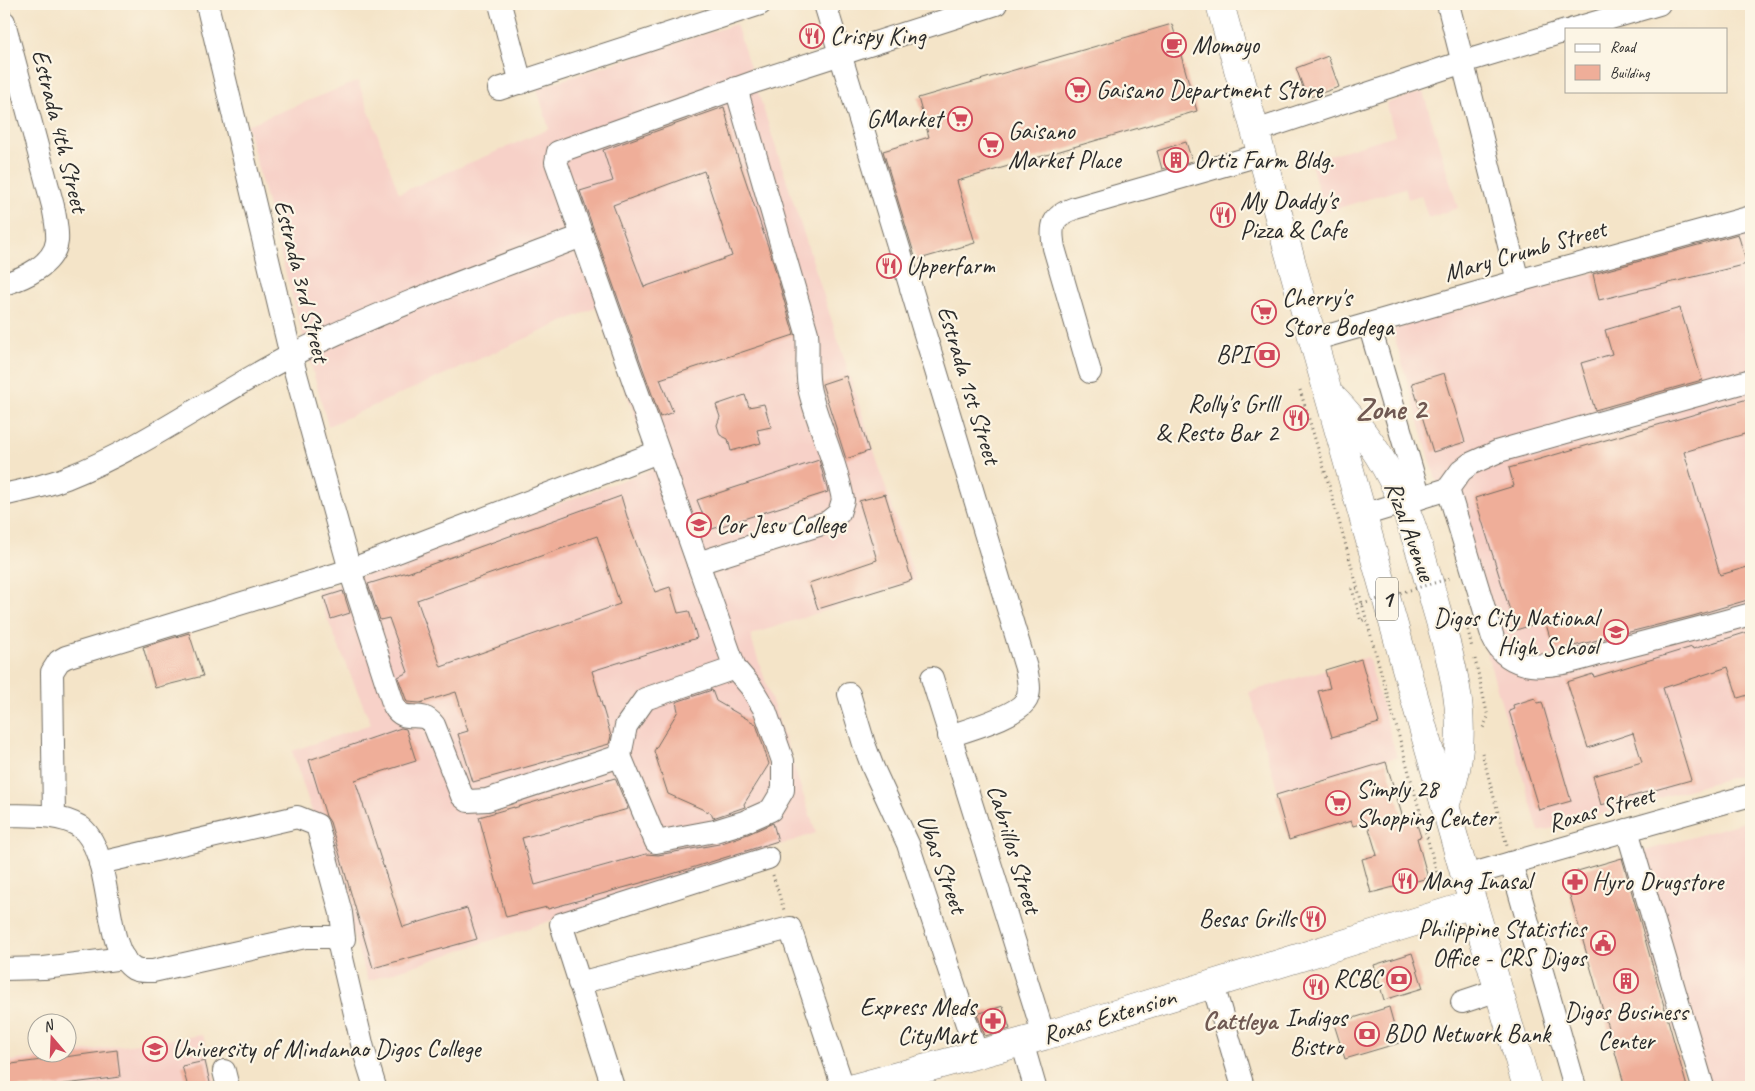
<svg xmlns="http://www.w3.org/2000/svg" width="1755" height="1091" viewBox="0 0 1755 1091" font-family="Caveat,sans-serif">
<style>
.built{fill:#f7d1c8}
.building{fill:#efae99;fill-rule:evenodd}
.lines{fill:none;stroke-linecap:round;stroke-linejoin:round}
.minor-casing{stroke:#716c62;stroke-width:24}
.major-casing{stroke:#716c62;stroke-width:29}
.path{stroke:#716c62;stroke-width:3;stroke-dasharray:1 4;stroke-linecap:butt}
.minor{stroke:#fff;stroke-width:22}
.major{stroke:#fff;stroke-width:28}
.path-bridge{stroke:#716c62;stroke-width:3;stroke-dasharray:1 4;stroke-linecap:butt}
.labels{text-anchor:middle;dominant-baseline:central;stroke-width:4.5;stroke-linejoin:round;paint-order:stroke}
.shield{fill:#fcf5e5;stroke:#6a6863;stroke-width:1}
.shield-label{font-size:24px;font-weight:bold;fill:#2b2b2b}
.poi-label{font-size:25px;fill:#2b2b2b;stroke:#fcf5e5;text-anchor:start}
.street-label{font-size:25px;fill:#2b2b2b;stroke:#fcf5e5}
.neighbourhood-label{font-size:26px;font-weight:bold;fill:#705952;stroke:#fcf5e5}
.district-label{font-size:30px;font-weight:bold;fill:#705952;stroke:#fcf5e5}
</style>
<rect width="100%" height="100%" fill="#fcf5e5"/>
<filter id="ink" filterUnits="userSpaceOnUse"><feTurbulence type="fractalNoise" baseFrequency=".02" numOctaves="2"/><feDisplacementMap in="SourceGraphic" scale="10" xChannelSelector="R" yChannelSelector="G"/><feConvolveMatrix kernelMatrix="1 2 1 2 8 2 1 2 1" color-interpolation-filters="sRGB"/></filter>
<filter id="wash" filterUnits="userSpaceOnUse"><feTurbulence type="fractalNoise" baseFrequency=".0096" numOctaves="4" result="noise"/><feDisplacementMap in="SourceGraphic" scale="20" xChannelSelector="R" yChannelSelector="G"/><feGaussianBlur stdDeviation="1.12" result="paint"/><feColorMatrix in="noise" values="0 0 0 0 0 0 0 0 0 0 0 0 0 0 0 0 0 1.4 0 .05"/><feComposite in="paint" operator="in"/></filter>
<g filter="url(#wash)">
<rect width="100%" height="100%" fill="#f4e4c8"/>
<g class="built">
<polygon points="736,24 916,581 750,635 816,833 368,981 292,751 371,724 316,592 653,469 597,307 328,426 277,242 247,125 358,81 399,193 549,129 537,88"/>
<polygon points="1423,92 1458,208 1428,218 1421,195 1408,199 1405,188 1325,212 1310,161 1395,135 1386,103"/>
<polygon points="1751,228 1751,772 1539,832 1392,329"/>
<polygon points="1368,657 1397,757 1278,792 1249,692"/>
<polygon points="1751,820 1751,1087 1691,1087 1624,857"/>
<polygon points="203,1035 217,1087 4,1087 4,1062"/>
</g>
<g id="blocks">
<g class="building">
<polygon points="1172,24 1197,111 957,181 975,243 916,260 883,151 929,137 918,98"/>
<polygon points="1328,56 1339,87 1307,98 1296,68"/>
<path d="M 724,107 L 734,146 L 771,255 L 794,335 L 660,379 L 673,412 L 660,417 L 580,191 L 613,181 L 603,150 ZM 704,171 L 732,256 L 644,287 L 613,205 Z"/>
<polygon points="1186,142 1192,161 1162,169 1157,151"/>
<polygon points="1738,234 1747,264 1599,300 1593,274"/>
<polygon points="1680,308 1702,380 1595,410 1581,363 1612,354 1605,330"/>
<polygon points="1444,373 1465,442 1433,452 1412,383"/>
<polygon points="846,376 869,451 846,459 822,384"/>
<polygon points="745,395 749,407 764,404 771,427 757,430 761,443 731,451 728,439 720,435 717,425 720,417 716,405"/>
<polygon points="1751,398 1751,432 1684,452 1720,575 1751,566 1751,599 1693,616 1554,651 1545,621 1516,630 1475,498 1514,486 1509,468"/>
<polygon points="819,460 828,492 709,530 697,500"/>
<polygon points="885,494 912,580 818,609 809,583 877,560 859,501"/>
<path d="M 621,496 L 631,530 L 655,592 L 670,587 L 678,613 L 689,611 L 697,638 L 592,671 L 611,736 L 609,744 L 473,782 L 458,734 L 468,731 L 456,692 L 420,703 L 407,702 L 398,677 L 408,672 L 389,618 L 380,620 L 368,584 L 407,572 L 407,573 ZM 597,536 L 620,604 L 441,667 L 417,600 Z"/>
<polygon points="343,591 350,613 331,619 324,597"/>
<polygon points="1751,631 1751,694 1738,698 1728,667 1663,688 1691,780 1601,805 1593,776 1642,762 1633,733 1588,748 1567,682 1593,674 1594,677 1692,647 1693,649"/>
<polygon points="189,633 203,676 155,688 143,647"/>
<polygon points="1361,659 1379,723 1332,737 1318,691 1330,688 1325,670"/>
<polygon points="712,690 716,701 756,724 769,764 744,804 745,807 713,818 711,813 668,794 654,751 678,711 676,702"/>
<polygon points="1535,698 1537,703 1542,702 1571,801 1539,810 1509,711 1514,709 1513,705"/>
<polygon points="401,728 406,729 416,761 355,780 403,927 467,908 477,939 373,968 330,822 326,816 309,760"/>
<polygon points="1386,762 1403,818 1414,815 1421,837 1417,838 1428,878 1371,893 1362,859 1377,855 1367,822 1353,826 1351,821 1289,840 1276,795"/>
<polygon points="615,778 628,809 522,838 535,885 646,854 658,855 719,844 748,834 773,823 778,841 669,875 548,909 547,907 506,917 479,817 514,807 514,808"/>
<polygon points="1622,858 1687,1087 1625,1087 1564,875"/>
<polygon points="1412,953 1423,988 1384,1000 1374,965"/>
<polygon points="1003,1006 1010,1029 985,1036 977,1014"/>
<polygon points="1389,1007 1399,1043 1345,1059 1334,1024"/>
<polygon points="117,1050 120,1077 42,1087 4,1087 4,1065"/>
<polygon points="205,1061 211,1087 188,1087 182,1066"/>
</g>
</g>
</g>
<g filter="url(#ink)">
<use href="#blocks" fill-opacity="0" stroke="#716c62" stroke-width="1"/>
<g class="lines">
<defs>
<g id="minor">
<path d="M 207,4 L 291,356 L 350,570 L 394,706 C 405,726 420,707 434,725 L 462,796 L 468,801 L 487,800 L 620,756 L 626,726 L 645,699 L 735,668"/>
<polyline points="500,4 521,83"/>
<path d="M 825,4 L 1026,668 C 1028,679 1032,693 1025,702 C 1013,717 968,730 949,736"/>
<polyline points="1448,4 1518,281"/>
<path d="M 4,22 L 53,206 C 55,218 58,229 57,241 C 54,265 24,278 4,284"/>
<polyline points="1573,29 1659,4"/>
<polyline points="499,89 760,4"/>
<polyline points="1256,131 1463,62 1566,31"/>
<polyline points="1369,324 1420,498"/>
<polyline points="1313,340 1518,281 1751,217"/>
<path d="M 1090,372 L 1054,248 C 1050,225 1052,216 1075,208 L 1263,154"/>
<path d="M 1448,489 L 1493,638 C 1500,654 1514,663 1531,665 C 1557,668 1586,657 1610,651 C 1657,639 1704,627 1751,614"/>
<path d="M 4,495 C 24,490 46,486 66,478 C 146,447 215,394 292,355 C 385,308 485,273 582,236"/>
<polyline points="1363,515 1448,489 1461,471 1470,464 1499,451 1751,380"/>
<path d="M 698,563 L 828,522 L 839,513 L 843,500 C 837,463 819,428 810,392 C 805,372 809,353 807,333 L 736,88"/>
<polyline points="932,678 1044,1036"/>
<polyline points="849,694 864,744 873,768 908,844 918,875 977,1055"/>
<polyline points="620,756 656,842 715,831 744,822 771,810 783,790 783,761 765,710 751,687 735,668 556,162 558,152 757,81 996,4"/>
<path d="M 4,815 C 27,816 58,813 79,826 C 115,850 101,950 134,969 C 140,972 146,971 153,971 L 305,937 L 330,937 L 338,941 L 363,1048 L 375,1087"/>
<polyline points="54,817 52,672 59,661 66,657 350,570 658,452"/>
<polyline points="1627,830 1703,1087"/>
<polyline points="100,863 297,817 317,825 341,913 344,939 340,944"/>
<polyline points="1511,863 1575,1087"/>
<polyline points="1465,876 1751,795"/>
<polyline points="4,969 44,968 124,958"/>
<polyline points="579,983 790,928 843,1087"/>
<polyline points="1213,985 1243,1087"/>
<polyline points="1462,1002 1498,990"/>
<polyline points="1022,1042 1035,1087"/>
<polyline points="224,1071 228,1087"/>
<polyline points="613,1087 561,924 768,858"/>
</g>
<g id="major">
<polyline points="1220,4 1313,340 1465,876 1527,1087"/>
<path d="M 1331,396 C 1395,460 1412,520 1435,604 C 1455,673 1474,736 1445,805"/>
<polyline points="857,1087 1044,1036 1473,904"/>
</g>
</defs>
<use href="#minor" class="minor-casing"/>
<use href="#major" class="major-casing"/>
<g class="path">
<polyline points="1300,390 1327,478 1432,855 1441,889 1438,890"/>
<polyline points="1357,588 1352,589 1361,621 1366,619"/>
<polyline points="1468,630 1472,648"/>
<polyline points="1475,659 1488,717 1482,730"/>
<polyline points="1482,753 1507,846"/>
<polyline points="773,875 784,910"/>
</g>
<use href="#minor" class="minor"/>
<use href="#major" class="major"/>
<polyline class="path-bridge" points="1362,604 1451,578"/>
</g>
</g>
<defs>
<symbol id="restaurant-ring" viewBox="-11 -11 22 22"><circle r="9.5" fill="#fcf5e5" stroke="#d1495b" stroke-width="1.5"/><path d="M-5-6h1v4h1v-4h1v4h1v-4h1v5L-1.5 .5V6h-2V.5L-5-1ZM5-6V6H3V1.5H1.5Q1.5-4 5-6Z" fill="#d1495b"/></symbol>
<symbol id="cafe-ring" viewBox="-11 -11 22 22"><circle r="9.5" fill="#fcf5e5" stroke="#d1495b" stroke-width="1.5"/><path d="M-5.5-4.5H6V0H3Q3 3.5 0 3.5H-2.5Q-5.5 3.5-5.5 0ZM3-3.2v2h1.7v-2ZM-6 4.5H4V6H-6Z" fill="#d1495b"/></symbol>
<symbol id="supermarket-ring" viewBox="-11 -11 22 22"><circle r="9.5" fill="#fcf5e5" stroke="#d1495b" stroke-width="1.5"/><path d="M-6-5.5h2.5l.6 2H6L4.5 2H-2.5L-4.4-4H-6ZM-1.5 3.2a1.3 1.3 0 1 0 .1 0ZM3 3.2a1.3 1.3 0 1 0 .1 0Z" fill="#d1495b"/></symbol>
<symbol id="building-ring" viewBox="-11 -11 22 22"><circle r="9.5" fill="#fcf5e5" stroke="#d1495b" stroke-width="1.5"/><path d="M-4-6H4V6H1V3H-1V6H-4ZM-2.5-4.3h1.7v1.8h-1.7ZM.8-4.3h1.7v1.8H.8ZM-2.5-1h1.7V.8h-1.7ZM.8-1h1.7V.8H.8Z" fill="#d1495b"/></symbol>
<symbol id="bank-ring" viewBox="-11 -11 22 22"><circle r="9.5" fill="#fcf5e5" stroke="#d1495b" stroke-width="1.5"/><path d="M-6-4H6V4H-6ZM0-2.3a2.3 2.3 0 1 0 0 4.6a2.3 2.3 0 1 0 0-4.6Z" fill="#d1495b"/></symbol>
<symbol id="university-ring" viewBox="-11 -11 22 22"><circle r="9.5" fill="#fcf5e5" stroke="#d1495b" stroke-width="1.5"/><path d="M0-5L7-2L0 1L-7-2ZM-4 1L0 2.5L4 1V4Q0 6-4 4Z" fill="#d1495b"/></symbol>
<symbol id="school-ring" viewBox="-11 -11 22 22"><circle r="9.5" fill="#fcf5e5" stroke="#d1495b" stroke-width="1.5"/><path d="M0-5L7-2L0 1L-7-2ZM-4 1L0 2.5L4 1V4Q0 6-4 4Z" fill="#d1495b"/></symbol>
<symbol id="pharmacy-ring" viewBox="-11 -11 22 22"><circle r="9.5" fill="#fcf5e5" stroke="#d1495b" stroke-width="1.5"/><path d="M-2-6h4v4h4v4h-4v4h-4v-4h-4v-4h4Z" fill="#d1495b"/></symbol>
<symbol id="civic-ring" viewBox="-11 -11 22 22"><circle r="9.5" fill="#fcf5e5" stroke="#d1495b" stroke-width="1.5"/><path d="M-.6-6.5H3V-4.5H.6V-3L4-1V1h2V6H-6V1h2V-1L-.6-3ZM-1.2 2.5V6h2.4V2.5Z" fill="#d1495b"/></symbol>
</defs>
<g fill-rule="evenodd">
<use href="#restaurant-ring" x="798" y="22" width="28" height="28"/>
<use href="#cafe-ring" x="1160" y="31" width="28" height="28"/>
<use href="#supermarket-ring" x="1064" y="76" width="28" height="28"/>
<use href="#supermarket-ring" x="946" y="105" width="28" height="28"/>
<use href="#supermarket-ring" x="977" y="131" width="28" height="28"/>
<use href="#building-ring" x="1162" y="146" width="28" height="28"/>
<use href="#restaurant-ring" x="1209" y="201" width="28" height="28"/>
<use href="#restaurant-ring" x="875" y="252" width="28" height="28"/>
<use href="#supermarket-ring" x="1250" y="298" width="28" height="28"/>
<use href="#bank-ring" x="1253" y="341" width="28" height="28"/>
<use href="#restaurant-ring" x="1282" y="404" width="28" height="28"/>
<use href="#university-ring" x="685" y="511" width="28" height="28"/>
<use href="#school-ring" x="1602" y="618" width="28" height="28"/>
<use href="#supermarket-ring" x="1324" y="789" width="28" height="28"/>
<use href="#restaurant-ring" x="1391" y="867" width="28" height="28"/>
<use href="#pharmacy-ring" x="1561" y="868" width="28" height="28"/>
<use href="#restaurant-ring" x="1299" y="905" width="28" height="28"/>
<use href="#civic-ring" x="1589" y="929" width="28" height="28"/>
<use href="#bank-ring" x="1385" y="965" width="28" height="28"/>
<use href="#building-ring" x="1612" y="967" width="28" height="28"/>
<use href="#restaurant-ring" x="1302" y="973" width="28" height="28"/>
<use href="#pharmacy-ring" x="979" y="1007" width="28" height="28"/>
<use href="#bank-ring" x="1353" y="1020" width="28" height="28"/>
<use href="#university-ring" x="141" y="1035" width="28" height="28"/>
</g>
<g class="labels">
<rect class="shield" x="1376" y="577.5" width="22" height="43" rx="4"/>
<g class="shield-label">
<text x="1387" y="599">1</text>
</g>
<g class="poi-label">
<text x="830" y="36">Crispy King</text>
<text x="1192" y="45">Momoyo</text>
<text x="1096" y="90">Gaisano Department Store</text>
<text x="942" y="119" text-anchor="end">GMarket</text>
<text x="1008" y="131">Gaisano<tspan x="1008" dy="29">Market Place</tspan></text>
<text x="1194" y="160">Ortiz Farm Bldg.</text>
<text x="1240" y="201">My Daddy's<tspan x="1240" dy="29">Pizza &amp; Cafe</tspan></text>
<text x="906" y="266">Upperfarm</text>
<text x="1282" y="298">Cherry's<tspan x="1282" dy="29">Store Bodega</tspan></text>
<text x="1250" y="355" text-anchor="end">BPI</text>
<text x="1278" y="404" text-anchor="end">Rolly's Grlll<tspan x="1278" dy="29">&amp; Resto Bar 2</tspan></text>
<text x="716" y="525">Cor Jesu College</text>
<text x="1598" y="618" text-anchor="end">Digos City National<tspan x="1598" dy="29">High School</tspan></text>
<text x="1356" y="789">Simply 28<tspan x="1356" dy="29">Shopping Center</tspan></text>
<text x="1422" y="881">Mang Inasal</text>
<text x="1592" y="882">Hyro Drugstore</text>
<text x="1296" y="919" text-anchor="end">Besas Grills</text>
<text x="1586" y="929" text-anchor="end">Philippine Statistics<tspan x="1586" dy="29">Office - CRS Digos</tspan></text>
<text x="1382" y="979" text-anchor="end">RCBC</text>
<text x="976" y="1007" text-anchor="end">Express Meds<tspan x="976" dy="29">CityMart</tspan></text>
<text x="1626" y="1012" text-anchor="middle">Digos Business<tspan x="1626" dy="29">Center</tspan></text>
<text x="1316" y="1018" text-anchor="middle">Indigos<tspan x="1316" dy="29">Bistro</tspan></text>
<text x="1384" y="1034">BDO Network Bank</text>
<text x="172" y="1049">University of Mindanao Digos College</text>
</g>
<g class="street-label">
<text transform="translate(60 131) rotate(76)">Estrada 4th Street</text>
<text transform="translate(1525 251) rotate(-16)">Mary Crumb Street</text>
<text transform="translate(302 281) rotate(76)">Estrada 3rd Street</text>
<text transform="translate(969 385) rotate(73)">Estrada 1st Street</text>
<text transform="translate(1410 531) rotate(70)">Rizal Avenue</text>
<text transform="translate(1601 809) rotate(-16)">Roxas Street</text>
<text transform="translate(1014 849) rotate(73)">Cabrillos Street</text>
<text transform="translate(942 864) rotate(70)">Ubas Street</text>
<text transform="translate(1109 1016) rotate(-17)">Roxas Extension</text>
</g>
<g class="neighbourhood-label">
<text x="1240" y="1020">Cattleya</text>
</g>
<g class="district-label">
<text x="1391" y="409">Zone 2</text>
</g>
</g>
<rect width="1755" height="1091" fill="none" stroke="#fcf5e5" stroke-width="20"/>
<rect x="1565" y="28" width="162" height="65" fill="#fcf5e5" stroke="#a8a49b"/>
<rect x="1575" y="44" width="25" height="8" fill="#ffffff" stroke="#a8a49b"/>
<text x="1610" y="52" font-size="15" fill="#2b2b2b">Road</text>
<rect x="1575" y="65" width="25" height="15" fill="#efae99" stroke="#a8a49b"/>
<text x="1610" y="78" font-size="15" fill="#2b2b2b">Building</text>
<g transform="translate(52 1038) rotate(341)"><circle r="24" fill="#fcf5e5" stroke="#a8a49b"/>
<path d="M0-4L9 19L0 12L-9 19Z" fill="#d1495b"/>
<text y="-8" font-size="14" font-weight="bold" text-anchor="middle" fill="#2b2b2b">N</text>
</g>
</svg>
